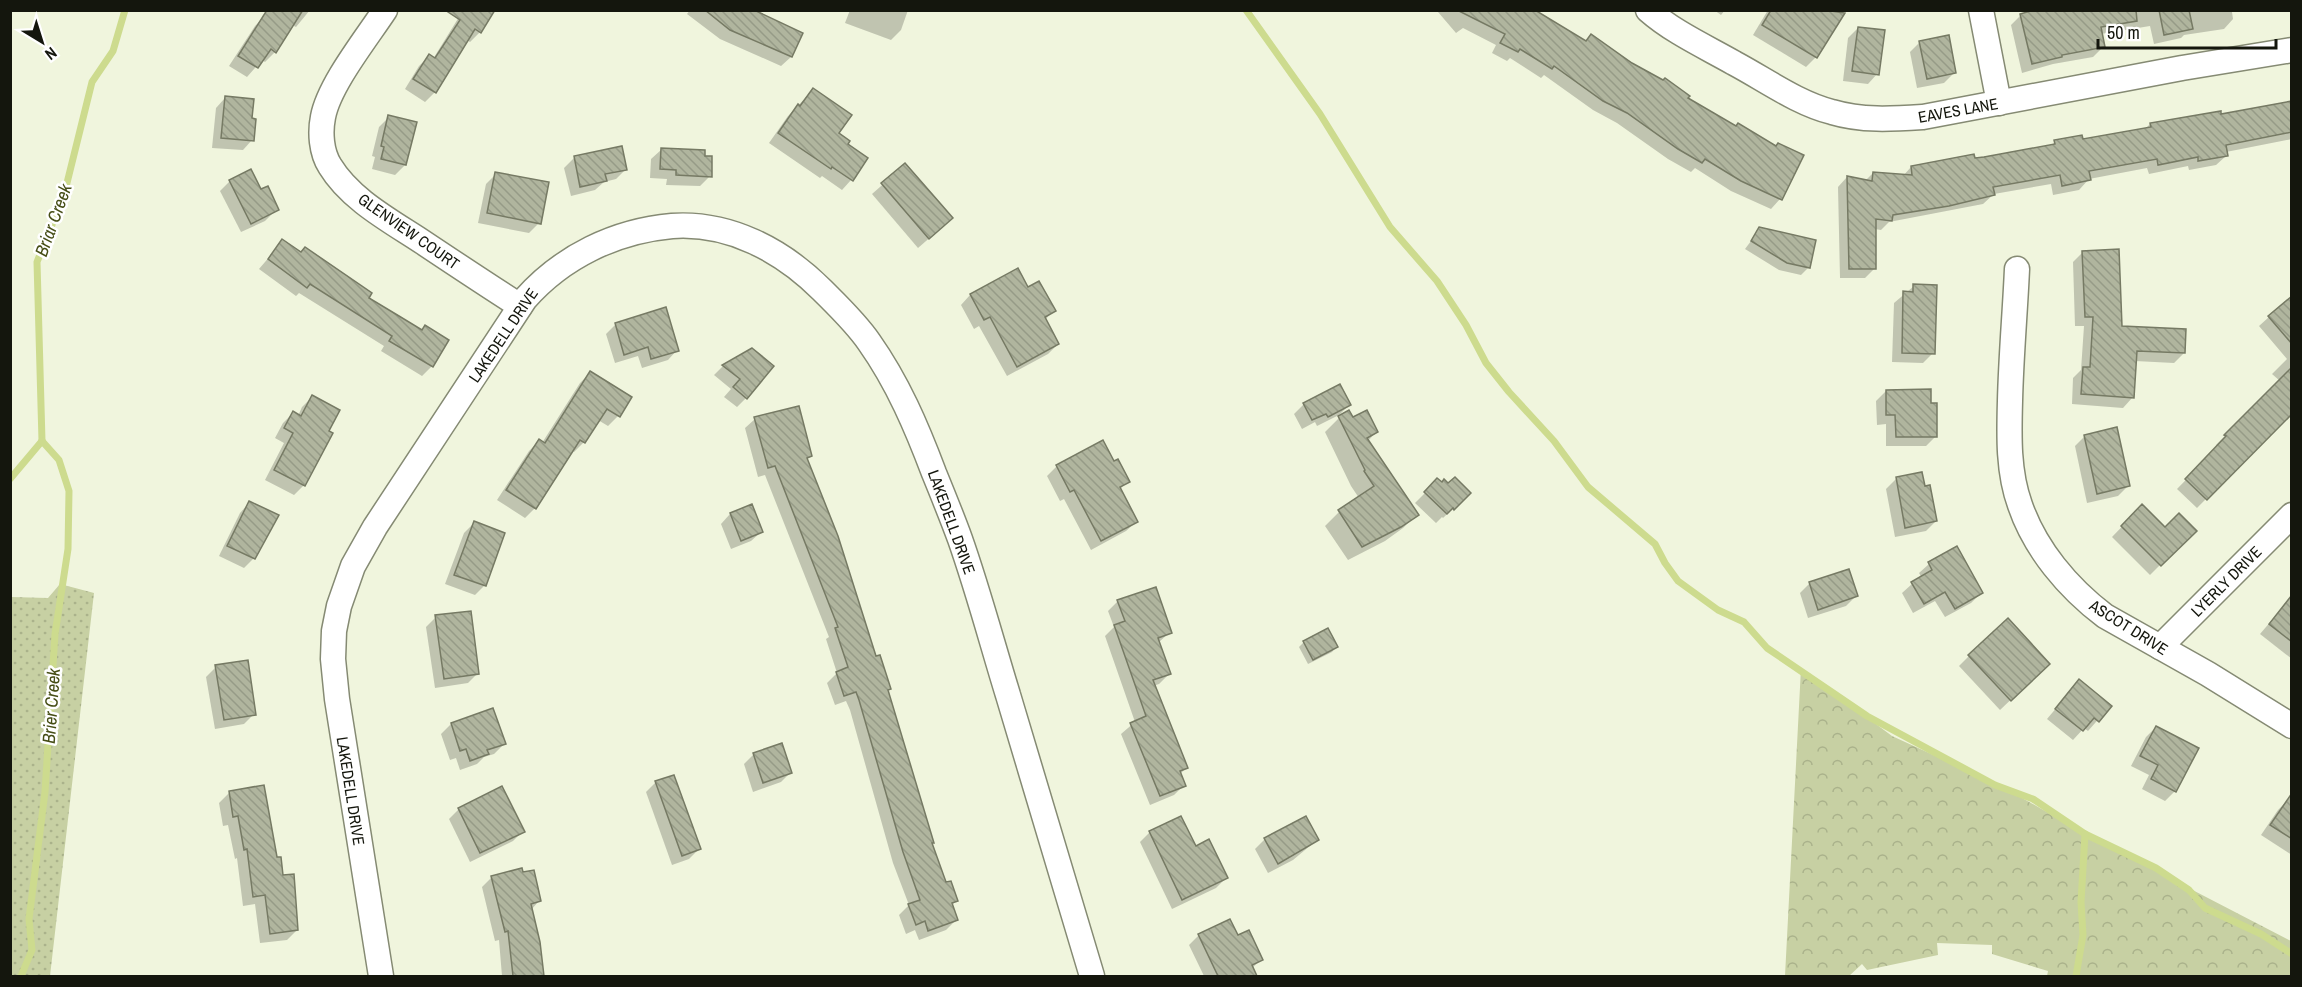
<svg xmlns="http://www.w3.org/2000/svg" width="2302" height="987" viewBox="0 0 2302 987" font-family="'Archivo Narrow',sans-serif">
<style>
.grass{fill:url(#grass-dots)}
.forest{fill:url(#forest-crowns)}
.shadow{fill:#0003}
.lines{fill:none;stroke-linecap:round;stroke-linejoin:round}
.stream{stroke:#cddb8e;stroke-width:7}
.building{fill:url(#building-back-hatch);stroke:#767a64;stroke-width:1.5}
.minor-casing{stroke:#858a73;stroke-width:27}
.minor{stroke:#fff;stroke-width:24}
.labels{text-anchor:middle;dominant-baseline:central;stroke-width:5;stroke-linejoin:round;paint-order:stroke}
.street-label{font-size:16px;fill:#14160d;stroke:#fff}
.water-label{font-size:18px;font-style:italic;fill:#464e16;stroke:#fff}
</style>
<defs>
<pattern id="grass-dots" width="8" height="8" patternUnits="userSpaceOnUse" patternTransform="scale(1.5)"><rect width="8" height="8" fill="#c7d0a3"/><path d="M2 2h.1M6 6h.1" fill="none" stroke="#aab28b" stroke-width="1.8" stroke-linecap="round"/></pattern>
<pattern id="forest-crowns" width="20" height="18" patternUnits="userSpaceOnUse" patternTransform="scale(1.5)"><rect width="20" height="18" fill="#c7d0a3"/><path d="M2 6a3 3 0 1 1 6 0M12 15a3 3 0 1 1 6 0" fill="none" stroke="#aab28b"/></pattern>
<pattern id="building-back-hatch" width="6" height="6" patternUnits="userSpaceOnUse" patternTransform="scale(1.5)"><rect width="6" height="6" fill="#b0b59e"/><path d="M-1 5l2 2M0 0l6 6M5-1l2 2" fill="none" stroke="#969b87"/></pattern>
</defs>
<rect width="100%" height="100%" fill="#f0f5dd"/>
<polygon class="grass" points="60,584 94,593 50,976 11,976 11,597 48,598"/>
<polygon class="forest" points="1801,668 1892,736 2001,786 2098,841 2291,941 2291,976 2047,976 2048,971 1992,954 1992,945 1937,943 1938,955 1867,970 1862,964 1849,976 1785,976"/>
<g class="shadow">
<polygon points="271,10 310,10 296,27 292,25 275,52 265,62 262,60 247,77 229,66 255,26"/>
<polygon points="690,10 756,10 765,17 801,33 791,57 781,66 720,39 687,14"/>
<polygon points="850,10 908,10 901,30 891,40 845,23"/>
<polygon points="1439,10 1538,10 1537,13 1585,42 1631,64 1735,128 1775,147 1802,155 1780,199 1771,209 1731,191 1695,168 1691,172 1668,159 1617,123 1593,110 1544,75 1541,78 1510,58 1507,61 1492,53 1496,45 1463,28 1456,33 1438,12"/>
<polygon points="1714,10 1725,10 1721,15"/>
<polygon points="1768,10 1834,10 1842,15 1816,57 1806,67 1753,35"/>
<polygon points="2053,10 2240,10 2232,12 2233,19 2224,29 2184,35 2181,38 2154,44 2150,26 2101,34 2103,47 2093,57 2053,64 2022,73 2011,25 2021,15"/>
<polygon points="459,17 480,32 470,42 467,40 435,92 425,102 405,89 419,66 429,56 433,59"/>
<polygon points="1858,28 1877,74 1868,84 1843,81 1848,38"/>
<polygon points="1920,42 1954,73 1944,83 1917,88 1910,52"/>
<polygon points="813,90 837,134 846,145 851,180 842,190 822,176 820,178 769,143 788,116"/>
<polygon points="225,98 250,120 252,140 243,150 212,148 216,108"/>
<polygon points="2292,102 2292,139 2226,152 2226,156 2216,165 2189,170 2188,166 2149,174 2147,168 2089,179 2079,190 2053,195 2051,184 1994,194 1983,204 1889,222 1881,230 1875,229 1875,268 1865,278 1840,278 1838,187 1847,177 1865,181 1873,173 1903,176 1911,167 2050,147 2055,142 2082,141 2145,129 2150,124 2220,116"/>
<polygon points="389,117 405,165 395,175 372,169 375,157 372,156 379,127"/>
<polygon points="661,150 710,176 700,186 666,185 667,179 650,178 651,159"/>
<polygon points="574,158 626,169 616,179 604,182 595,190 571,196 564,168"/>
<polygon points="905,165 941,228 918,248 872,194"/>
<polygon points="496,174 539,223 529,233 478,223 486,184"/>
<polygon points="230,181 260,191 275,211 265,221 241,232 220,191"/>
<polygon points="1760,229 1809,267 1801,275 1779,270 1745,249"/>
<polygon points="283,241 367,298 432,366 422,376 381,351 384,346 299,293 296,296 259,269"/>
<polygon points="2083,252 2120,328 2184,353 2174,363 2135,361 2132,398 2123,408 2072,404 2073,378 2081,370 2084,326 2075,326 2073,262"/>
<polygon points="1017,270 1027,289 1054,310 1045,320 1058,344 1048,354 1007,376 979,326 974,329 961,305 970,295"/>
<polygon points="1914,286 1933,353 1923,363 1892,362 1894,303"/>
<polygon points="2292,310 2292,412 2197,508 2177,489 2218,447 2216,445 2280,381 2272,374 2287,359 2259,326 2269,317"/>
<polygon points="616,324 677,350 668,360 642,368 638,356 615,363 606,334"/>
<polygon points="752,350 746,398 737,407 724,397 731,389 714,375 723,366"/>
<polygon points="590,373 627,402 618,416 608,426 598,420 584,442 574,452 572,450 535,508 525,518 497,500 529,451 539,441 542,443 580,383"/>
<polygon points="1886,391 1936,436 1926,446 1886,446 1886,424 1877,425 1876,401"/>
<polygon points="312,397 304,485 294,495 265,480 284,443 275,438 283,423 293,413 298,416 302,407"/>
<polygon points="1304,404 1349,405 1339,415 1317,426 1315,422 1302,429 1294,414"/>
<polygon points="1339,418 1353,419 1376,432 1368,441 1417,514 1403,528 1385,541 1348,560 1325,526 1339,512 1359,498 1351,486 1325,432"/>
<polygon points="755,419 810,456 806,460 875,658 890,689 887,692 933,842 931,844 945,884 956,901 951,906 956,920 946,930 919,940 915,930 906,934 899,915 909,905 893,863 850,710 846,701 835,705 827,683 837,673 826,639 829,637 765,475 758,477 745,428"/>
<polygon points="2085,436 2128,486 2118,496 2087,503 2075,446"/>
<polygon points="1113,463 1128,481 1119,490 1136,522 1126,531 1091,550 1064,499 1060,501 1047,476 1057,466"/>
<polygon points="1921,474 1936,521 1926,531 1895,537 1886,489 1896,479"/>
<polygon points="1438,480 1469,493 1443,518 1442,517 1436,523 1415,503"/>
<polygon points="249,503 254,558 244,568 219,556 240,513"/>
<polygon points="2142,506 2165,529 2194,531 2150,575 2112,537"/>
<polygon points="730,514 761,532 751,541 731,549 721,524"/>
<polygon points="474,523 485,585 475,595 445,584 464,533"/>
<polygon points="1956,548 1981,593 1971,603 1945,617 1935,601 1913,613 1902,593 1912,584 1922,578 1919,573 1929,564"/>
<polygon points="1810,583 1856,596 1846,606 1808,618 1800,593"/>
<polygon points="2290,599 2292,600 2292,659 2260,634"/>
<polygon points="1118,601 1170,632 1158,643 1169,674 1159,684 1153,686 1187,767 1180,774 1184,785 1174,795 1150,805 1121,734 1135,722 1105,636 1114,627 1108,611"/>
<polygon points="436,617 478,673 468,683 435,688 426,627"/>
<polygon points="1304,642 1336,647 1332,652 1308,664 1299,647"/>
<polygon points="1969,656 2038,674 2000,710 1959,666"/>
<polygon points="216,667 254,714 244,724 215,729 206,677"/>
<polygon points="2079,681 2110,706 2088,731 2084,728 2073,740 2047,719"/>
<polygon points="451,724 504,744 494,754 484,757 477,764 460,770 456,758 450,760 441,734"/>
<polygon points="2156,727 2175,791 2165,801 2142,789 2149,775 2131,766 2146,737"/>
<polygon points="754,754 791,772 781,782 753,792 744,764"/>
<polygon points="656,782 699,849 689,859 672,865 646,792"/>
<polygon points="229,793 275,859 297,930 287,940 260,943 255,904 243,906 237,858 235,859 228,825 223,826 219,803"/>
<polygon points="2288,800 2292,803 2292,855 2261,835 2278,810"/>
<polygon points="459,809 523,831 513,841 470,862 449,819"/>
<polygon points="1150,832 1195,848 1226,878 1216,888 1172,909 1140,842"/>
<polygon points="1265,839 1317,840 1293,860 1268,873 1255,849"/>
<polygon points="492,877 539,901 531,910 538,942 542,976 502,976 499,940 495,941 482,887"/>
<polygon points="1199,935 1261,960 1252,968 1256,976 1204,976 1189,945"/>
</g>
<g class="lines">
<g class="stream">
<polyline points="1246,10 1320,114 1390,227 1437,281 1466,325 1486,363 1509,392 1554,441 1588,487 1655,544 1665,563 1678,581 1718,610 1744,622 1767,648 1867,716 1995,785 2033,799 2085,834 2156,868 2189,890 2205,908 2261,934 2292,954"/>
<polyline points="42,441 37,262 64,195 92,82 113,51 125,10"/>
<polyline points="10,479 42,441"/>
<polyline points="21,976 32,950 29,919 45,792 55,634 68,549 69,491 59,460 42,441"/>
<polyline points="2076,976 2083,935 2081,902 2085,834"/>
</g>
</g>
<g class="building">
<polygon points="267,10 303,10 276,53 271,49 258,68 238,56"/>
<polygon points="445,10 495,10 481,33 475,29 436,93 413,79 429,54 435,58 460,20"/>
<polygon points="705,10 754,10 803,33 792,57 730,30"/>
<polygon points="1457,10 1535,10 1586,41 1591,34 1632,63 1663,80 1665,78 1690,96 1688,98 1736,126 1738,123 1776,146 1778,143 1804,155 1782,200 1741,181 1705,159 1702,163 1678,149 1627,113 1603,101 1554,66 1552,69 1520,49 1518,52 1500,43 1505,34"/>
<polygon points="1771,10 1824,10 1845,13 1817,58 1762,25"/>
<polygon points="2034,10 2136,10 2137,21 2101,27 2105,47 2062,55 2062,57 2032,64 2020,14"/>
<polygon points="2159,10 2189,10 2193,29 2164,35"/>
<polygon points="1858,27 1885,30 1879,75 1852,71"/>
<polygon points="1949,35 1956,73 1927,79 1919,41"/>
<polygon points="813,88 852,115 839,133 850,141 848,144 868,158 853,181 832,167 831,169 778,133 798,104 800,106"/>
<polygon points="225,96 254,99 252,118 256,119 254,141 221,138"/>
<polygon points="2292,101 2292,132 2226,145 2228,156 2198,161 2198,157 2158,165 2157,159 2089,171 2091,180 2062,186 2060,175 1993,187 1995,195 1949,206 1893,215 1892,221 1876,219 1876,269 1849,269 1847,176 1872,181 1873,172 1912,175 1911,166 1974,154 1975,158 1984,157 2055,144 2054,140 2082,135 2083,139 2151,127 2150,123 2221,111 2221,114"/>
<polygon points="388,115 417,122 406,165 381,159 384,147 381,146"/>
<polygon points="622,146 627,170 605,174 607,181 580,187 574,156"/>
<polygon points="661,148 705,150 705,156 712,156 712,177 676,175 676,170 660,169"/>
<polygon points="905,163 953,218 929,239 881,183"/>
<polygon points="251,169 261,189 268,186 279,210 251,224 229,180"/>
<polygon points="495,172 549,182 541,224 487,213"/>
<polygon points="1759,227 1816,240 1810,268 1787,263 1751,241"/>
<polygon points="282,239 301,252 305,247 372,293 369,298 399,316 422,330 425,325 449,340 433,367 389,341 392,336 310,284 307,288 268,259"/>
<polygon points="2119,249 2122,326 2186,329 2185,353 2137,351 2134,398 2081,394 2083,367 2090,367 2093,317 2085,317 2082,251"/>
<polygon points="1018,268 1028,287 1039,281 1056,311 1045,317 1059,344 1017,367 990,317 984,320 970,294"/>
<polygon points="1913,284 1937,285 1935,354 1902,353 1903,291 1913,292"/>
<polygon points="2292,296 2292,344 2268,316"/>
<polygon points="666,307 679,351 651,359 648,347 624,355 615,323"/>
<polygon points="752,348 774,366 747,399 733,387 740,379 722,365"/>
<polygon points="2292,367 2292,414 2207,500 2185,479 2226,436 2224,435"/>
<polygon points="590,371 632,397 620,417 607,409 585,443 580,440 536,509 506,490 539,439 545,443"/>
<polygon points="1340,384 1351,405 1328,417 1326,414 1312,420 1303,403"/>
<polygon points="1931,389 1931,403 1937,403 1937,437 1896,437 1895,415 1886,415 1886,390"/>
<polygon points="312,395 340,410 329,431 333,433 305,486 274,470 293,433 284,428 293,411 301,416"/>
<polygon points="799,406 812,456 807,458 838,536 876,656 880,655 891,689 888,690 934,843 932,843 946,882 951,881 958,901 952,903 958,920 928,931 925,921 916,925 908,904 920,900 903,852 859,700 856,692 844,696 836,672 848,667 835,628 838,627 775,466 768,468 754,417"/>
<polygon points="1349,410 1353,417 1367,410 1378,432 1367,438 1419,515 1401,527 1362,547 1338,510 1374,486 1364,471 1365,470 1338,416"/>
<polygon points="2117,427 2130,486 2097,494 2084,435"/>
<polygon points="1103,440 1114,461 1118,459 1130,482 1120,487 1138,522 1101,541 1074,490 1070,492 1056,465"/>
<polygon points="1922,472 1925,486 1930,485 1937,521 1905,528 1896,477"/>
<polygon points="1455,477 1471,493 1454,510 1453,508 1447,514 1424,492 1437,478 1442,482 1444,479 1448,483"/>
<polygon points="249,501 279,515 255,559 227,546"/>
<polygon points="752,504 763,532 741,541 730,513"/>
<polygon points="2142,504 2165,527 2179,513 2197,531 2161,566 2121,526"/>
<polygon points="474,521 505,533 486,586 454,575"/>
<polygon points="1957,546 1983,593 1955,609 1945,592 1924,604 1911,582 1932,570 1928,562"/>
<polygon points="1849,569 1858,596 1818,610 1809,582"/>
<polygon points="1156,587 1172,633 1158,638 1171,674 1153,680 1188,768 1180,771 1186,786 1160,796 1130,723 1146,716 1114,625 1125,621 1117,600"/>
<polygon points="2292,595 2292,642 2269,624"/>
<polygon points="471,611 479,674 444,679 435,615"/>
<polygon points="2008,618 2050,664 2011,701 1968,655"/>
<polygon points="1328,628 1338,647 1313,660 1303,641"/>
<polygon points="248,660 256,715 224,720 215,665"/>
<polygon points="2079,679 2112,706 2099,722 2094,718 2083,731 2055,709"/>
<polygon points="493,708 506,744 487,750 489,754 470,761 466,749 460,751 451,723"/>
<polygon points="2156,726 2199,748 2176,792 2151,779 2158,765 2140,756"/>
<polygon points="782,743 792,773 763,783 753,753"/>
<polygon points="674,775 701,849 682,856 655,781"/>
<polygon points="264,785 277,857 281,857 283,875 294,874 298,930 270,934 265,895 253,897 247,849 244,850 238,816 233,817 229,791"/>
<polygon points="502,786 525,832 480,853 458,808"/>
<polygon points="2292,793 2292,839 2270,825"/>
<polygon points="1181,816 1196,846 1209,839 1228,878 1182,900 1149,831"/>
<polygon points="1306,816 1319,840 1278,864 1264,838"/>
<polygon points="522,868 523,872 534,870 541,901 531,904 540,942 544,976 513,976 508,931 505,932 491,876"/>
<polygon points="1230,919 1238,935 1249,930 1263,960 1252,965 1257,976 1218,976 1198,934"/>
</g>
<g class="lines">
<defs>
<g id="minor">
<path d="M 385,10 C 366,39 329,85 323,117 C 320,132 321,152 330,166 C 350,199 389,220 421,241 C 454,263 487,285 520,306"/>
<path d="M 1648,10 C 1673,32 1706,47 1734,63 C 1766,80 1797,103 1832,112 C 1862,121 1892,119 1923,117 L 2182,68 L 2292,50"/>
<polyline points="1981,10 1999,103"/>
<path d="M 2017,269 C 2015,313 2011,357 2010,401 C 2009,436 2008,472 2020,505 C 2035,549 2068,588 2105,616 L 2208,674 L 2292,726"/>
<polyline points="2160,647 2292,515"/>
<path d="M 381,976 L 337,699 L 333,659 L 334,631 L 339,606 L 353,566 L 375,527 L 525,299 C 562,257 615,231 672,226 C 729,222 782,250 822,290 C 838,306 856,323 869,342 C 898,383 917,428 934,473 C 943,495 952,517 960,539 C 978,590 992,643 1008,695 C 1036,789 1064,883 1092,976"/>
</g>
</defs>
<use href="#minor" class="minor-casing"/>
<use href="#minor" class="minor"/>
</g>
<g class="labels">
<g class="street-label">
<text transform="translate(1958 110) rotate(-10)">EAVES LANE</text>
<text transform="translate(409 231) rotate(35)">GLENVIEW COURT</text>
<text transform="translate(503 335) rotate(-56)">LAKEDELL DRIVE</text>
<text transform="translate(952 522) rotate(70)">LAKEDELL DRIVE</text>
<text transform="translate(2226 581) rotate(-45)">LYERLY DRIVE</text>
<text transform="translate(2129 627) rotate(32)">ASCOT DRIVE</text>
<text transform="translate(351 791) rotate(81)">LAKEDELL DRIVE</text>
</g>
<g class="water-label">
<text transform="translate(53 220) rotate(-70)">Briar Creek</text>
<text transform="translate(51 706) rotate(-86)">Brier Creek</text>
</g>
</g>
<rect width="2302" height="987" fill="none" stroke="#14160d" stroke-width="24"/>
<g transform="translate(42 42) rotate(142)" stroke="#ffffff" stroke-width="4.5" paint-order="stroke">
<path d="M0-4.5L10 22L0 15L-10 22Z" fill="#14160d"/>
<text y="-9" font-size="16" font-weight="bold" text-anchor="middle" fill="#14160d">N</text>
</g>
<path d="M2098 39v9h178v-9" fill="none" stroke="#14160d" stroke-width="3"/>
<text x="2107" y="39" font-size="18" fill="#14160d" stroke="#ffffff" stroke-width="4.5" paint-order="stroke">50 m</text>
</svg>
